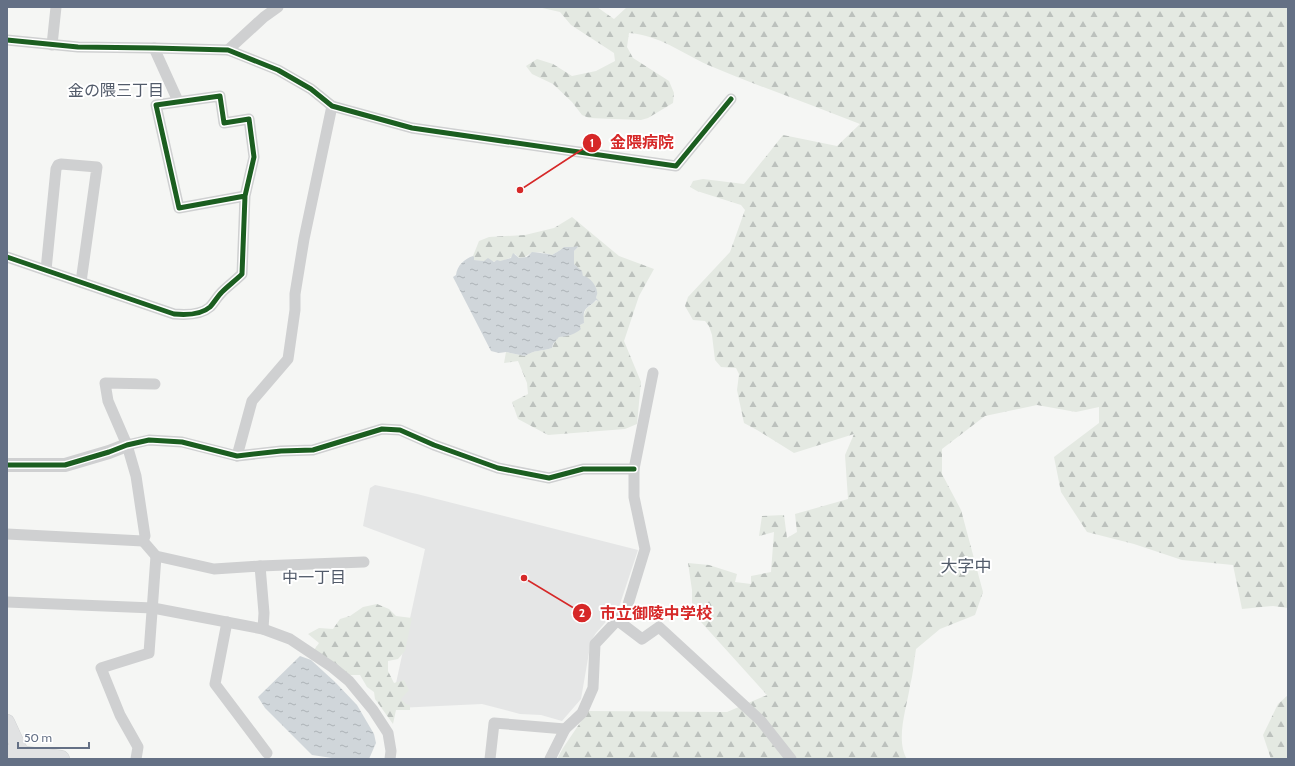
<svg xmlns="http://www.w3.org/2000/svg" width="1295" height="766" viewBox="0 0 1295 766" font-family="Cabin,'Noto Sans JP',sans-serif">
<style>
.built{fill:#e5e6e6}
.forest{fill:url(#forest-firs)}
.water{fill:url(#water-ripples)}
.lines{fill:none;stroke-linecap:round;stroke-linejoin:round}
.secondary-casing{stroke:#d0d2d3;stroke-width:16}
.primary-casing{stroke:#d0d2d2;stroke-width:18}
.minor{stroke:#cfd0d1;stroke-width:11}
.tertiary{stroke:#cfd0d1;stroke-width:14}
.secondary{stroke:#e1e2e3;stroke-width:15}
.primary{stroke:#e1e2e3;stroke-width:17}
.cycleway-casing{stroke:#fff;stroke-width:8}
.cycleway{stroke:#1b5e20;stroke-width:5}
.labels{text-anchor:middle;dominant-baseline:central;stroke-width:4;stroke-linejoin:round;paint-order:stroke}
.neighbourhood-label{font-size:16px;fill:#525b6a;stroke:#fff}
.quarter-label{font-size:17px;fill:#525b6a;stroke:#fff}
.leader{fill:none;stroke:#d62828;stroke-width:1.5}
.callout-dot{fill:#d62828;stroke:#fff;stroke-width:1.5}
.mark-label{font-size:12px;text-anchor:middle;font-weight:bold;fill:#fff}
.callout-label{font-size:16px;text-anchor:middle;font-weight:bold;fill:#d62828;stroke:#fff;stroke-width:4;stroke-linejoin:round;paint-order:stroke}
</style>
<defs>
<pattern id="forest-firs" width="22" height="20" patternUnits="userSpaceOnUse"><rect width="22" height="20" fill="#e4e9e2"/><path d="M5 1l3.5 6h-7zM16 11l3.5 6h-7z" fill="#bcc1bd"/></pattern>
<pattern id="water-ripples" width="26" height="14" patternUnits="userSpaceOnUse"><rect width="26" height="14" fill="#d0d6da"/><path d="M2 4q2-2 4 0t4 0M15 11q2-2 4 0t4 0" fill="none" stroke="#acb2b6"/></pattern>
</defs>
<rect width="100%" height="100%" fill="#f5f6f4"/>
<polygon class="built" points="375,485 417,494 638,550 619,607 596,633 591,641 581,699 562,721 541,715 520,714 482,704 397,708 393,697 425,549 363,526 370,488"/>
<g class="forest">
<path d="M 538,7 L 597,7 L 614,19 L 627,7 L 1288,7 L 1288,608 L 1273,606 L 1242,609 L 1233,565 L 1182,560 L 1134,544 L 1087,532 L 1061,492 L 1054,457 L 1099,423 L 1099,407 L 1076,412 L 1037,405 L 985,416 L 942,449 L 942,474 L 961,510 L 983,592 L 975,615 L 940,629 L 916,649 C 914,662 913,674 910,686 C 907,707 895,740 907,759 L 557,759 L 563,748 L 588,711 L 727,712 L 767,695 L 692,612 L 692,590 L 688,563 L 709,565 L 737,574 L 735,582 L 751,584 L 751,576 L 771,572 L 774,532 L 759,536 L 762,516 L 784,515 L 787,538 L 797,532 L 795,514 L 848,499 L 845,455 L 854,434 L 794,453 L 757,430 L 744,423 L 737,390 L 739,374 L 736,368 L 721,367 L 715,360 L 712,335 L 709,326 L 705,321 L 693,320 L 685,306 L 688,297 L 730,252 L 745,210 L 741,205 L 697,191 L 690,187 L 693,181 L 703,179 L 744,184 L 783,135 L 837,146 L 860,124 C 809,104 758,86 708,65 C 682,53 659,35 629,33 L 627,47 L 633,58 L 669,81 L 674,93 L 673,103 L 648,118 L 641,120 L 589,118 L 582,115 L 572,102 L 553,84 L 532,74 L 526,66 L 537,59 L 553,64 L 572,76 L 596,71 L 615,61 L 614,53 L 571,25 L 560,12 Z"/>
<path d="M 572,217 L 619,256 L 654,269 L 639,296 L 624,341 L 641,382 L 637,424 L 625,429 L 548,435 L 518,419 L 512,402 L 528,394 L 527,383 L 518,361 L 504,363 L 506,352 L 525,356 C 533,350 543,351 552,348 L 556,339 L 559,337 L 573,334 L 580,327 L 580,325 L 584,323 L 583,317 L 586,309 L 597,300 L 596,298 C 599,288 592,281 583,276 L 581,271 L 574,264 L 574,251 L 578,247 L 564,247 L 562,249 L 552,255 C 546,253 537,251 531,253 C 526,256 525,258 519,258 L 515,254 C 504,265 487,261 473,260 L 474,257 L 473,256 L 479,241 L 489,237 L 525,235 L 554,228 Z"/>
<polygon points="377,604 389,609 396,616 412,618 405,651 398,659 388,661 388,671 394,683 404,680 409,690 401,699 406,704 410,705 410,710 396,710 393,724 375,699 374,692 367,687 360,675 350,675 314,650 319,643 308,634 319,628 333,629 340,619 350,616 363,607"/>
<polygon points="1288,695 1288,759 1271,759 1263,735 1278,704"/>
</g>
<g class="water">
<path d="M 578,246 L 578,247 L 574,251 L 574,264 L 582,271 L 583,276 C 589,276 597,286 597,292 C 598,293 596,297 596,298 L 599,301 L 596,300 C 593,304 591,304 588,307 C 582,311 584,318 584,323 L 580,325 L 580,327 L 581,329 C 576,334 566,337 559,337 L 553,344 L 552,348 C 543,351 533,350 525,356 L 506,352 L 499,353 L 491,351 L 453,277 L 456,275 C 457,266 464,259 473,256 L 474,257 L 474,260 L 484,261 L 488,258 L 494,262 L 497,260 L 500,261 L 511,258 L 513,253 L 519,258 L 527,257 L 532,252 C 539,253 545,253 552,255 L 562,249 L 564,247 L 573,247 Z"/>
<polygon points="300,656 311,660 335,682 357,705 374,734 376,743 369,759 332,758 312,755 265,708 258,697"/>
</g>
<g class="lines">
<defs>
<polyline id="secondary" points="7,722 24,759"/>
<polyline id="primary" points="7,753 61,759"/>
</defs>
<use href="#secondary" class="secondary-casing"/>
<use href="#primary" class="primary-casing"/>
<g class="minor">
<polyline points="7,40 78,47 154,48 228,50 278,70 311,89 332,106 412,128 676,166 731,99"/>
<polyline points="52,45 56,7"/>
<polyline points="154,48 178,101"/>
<polyline points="228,50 264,17 278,7"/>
<path d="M 7,257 L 174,314 C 185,315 201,315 210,307 C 214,303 217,297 222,292 C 228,286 236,280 242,274 L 245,196 L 254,157 L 249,119 L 224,123 L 220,96 L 156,105 L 179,208 L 245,196"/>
<polyline points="46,270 56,169 58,165 61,164 97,167 81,282"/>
<polyline points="155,384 105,383 108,401 127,445 136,476 145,536 143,541 156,556 214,569 260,566 264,613 263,629"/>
<polyline points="127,445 149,440 182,442 237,456 281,451 313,450 382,429 400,430 434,445 498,468 549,478 583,469 634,469"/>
<polyline points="237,456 252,401 288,359 295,310 295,294 304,239 332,106"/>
<polyline points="7,534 143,541"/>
<polyline points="260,566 364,562"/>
<polyline points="7,602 153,608 263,629 290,639 332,667 349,681 373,710 388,733 391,751 390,759"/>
<polyline points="617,620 642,639 659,627 761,721 791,759"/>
<polyline points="227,622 215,684 267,753"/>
<polyline points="136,759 138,747 120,715 101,668 149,653 156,556"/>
<polyline points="490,759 494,723 565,729"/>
<polyline points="550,759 565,729 582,713 593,688 595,644 626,611 645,549 634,497 634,469 653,373"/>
</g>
<polyline class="tertiary" points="7,465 65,465 109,452 127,445"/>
<use href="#secondary" class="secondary"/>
<use href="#primary" class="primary"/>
<defs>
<g id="cycleway">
<polyline points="7,40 78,47 154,48 228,50 278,70 311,89 332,106 412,128 676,166 731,99"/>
<path d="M 7,257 L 174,314 C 185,315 201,315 210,307 C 214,303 217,297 222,292 C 228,286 236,280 242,274 L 245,196 L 254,157 L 249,119 L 224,123 L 220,96 L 156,105 L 179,208 L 245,196"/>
<polyline points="7,465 65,465 109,452 127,445 149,440 182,442 237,456 281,451 313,450 382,429 400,430 434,445 498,468 549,478 583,469 634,469"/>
</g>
</defs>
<use href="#cycleway" class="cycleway-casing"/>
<use href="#cycleway" class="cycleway"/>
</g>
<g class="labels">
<g class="neighbourhood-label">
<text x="116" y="90">金の隈三丁目</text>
<text x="314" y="577">中一丁目</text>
</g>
<g class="quarter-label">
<text x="966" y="566">大字中</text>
</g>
</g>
<path class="leader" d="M520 190L592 143M524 578L582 613"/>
<g class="callout-dot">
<circle cx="520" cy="190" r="4"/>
<circle cx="524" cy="578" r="4"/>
<circle cx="592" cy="143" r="10"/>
<circle cx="582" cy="613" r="10"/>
</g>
<g class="mark-label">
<text x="592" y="147">1</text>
<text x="582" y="617">2</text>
</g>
<g class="callout-label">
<text x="642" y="148">金隈病院</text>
<text x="656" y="619">市立御陵中学校</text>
</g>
<rect width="1295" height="766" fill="none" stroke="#647085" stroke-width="16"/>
<path d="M18 742v6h71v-6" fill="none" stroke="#647085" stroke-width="2"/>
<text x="24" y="742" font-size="12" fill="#647085" stroke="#ffffff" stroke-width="3" paint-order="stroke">50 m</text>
</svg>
